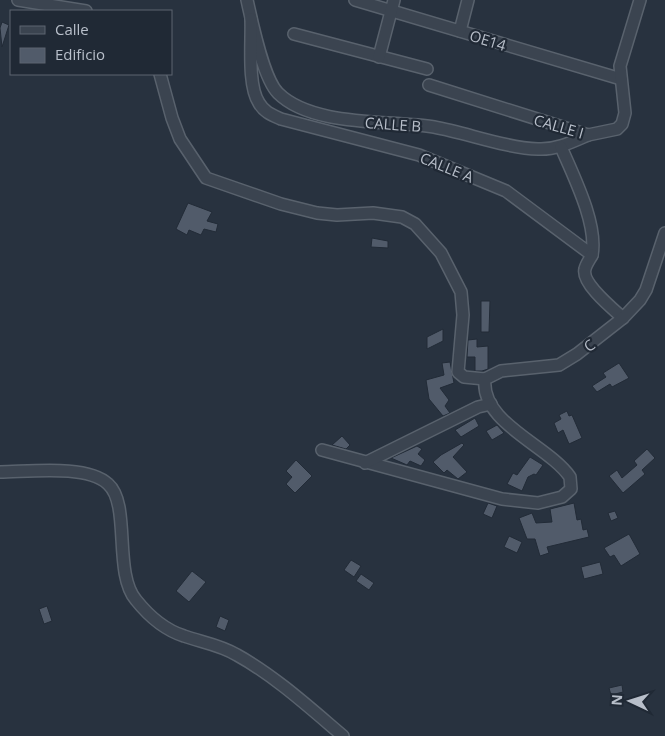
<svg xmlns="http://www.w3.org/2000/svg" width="665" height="736" viewBox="0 0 665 736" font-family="'Open Sans',sans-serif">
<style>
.building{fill:#515b6a;stroke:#222b37}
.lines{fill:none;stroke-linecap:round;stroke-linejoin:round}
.street-casing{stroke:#59626d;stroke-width:14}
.street{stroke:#3b4450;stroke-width:11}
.labels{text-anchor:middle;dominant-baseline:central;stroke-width:4.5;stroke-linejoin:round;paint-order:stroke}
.street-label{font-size:15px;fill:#b8bfca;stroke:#202935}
</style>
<rect width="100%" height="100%" fill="#28323f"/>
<g class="building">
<polygon points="2,22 9,25 2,47 0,28"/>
<polygon points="188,203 212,212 207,221 218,224 216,232 204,229 201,235 189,230 187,235 176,229"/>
<polygon points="372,238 388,241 388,248 371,247"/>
<polygon points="481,301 490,301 489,332 481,332"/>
<polygon points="443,329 443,341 427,349 427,337"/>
<polygon points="477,339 477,347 488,346 488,369 482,371 475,371 475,357 467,357 468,340"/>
<polygon points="450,362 454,383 440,388 449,400 445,406 450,413 443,416 429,399 426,380 444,375 442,363"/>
<polygon points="619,363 629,378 612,387 610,384 597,392 592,386 606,377 603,373"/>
<polygon points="567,411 569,416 572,415 582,438 569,444 563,430 558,433 554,423 561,419 559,415"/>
<polygon points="475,418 479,426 461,437 455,430"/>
<polygon points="497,425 504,433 492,440 486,431"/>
<polygon points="342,436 350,445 346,449 332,445"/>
<polygon points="462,443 464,445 453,457 467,472 458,479 447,470 444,473 433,462 441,455"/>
<polygon points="417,446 422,449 418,454 425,460 421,466 410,461 407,465 391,458"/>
<polygon points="647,449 655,458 642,470 645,474 623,493 609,476 617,470 622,478 637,465 634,461"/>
<polygon points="530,457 543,465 536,475 534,474 528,477 522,491 507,484 513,473 517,475"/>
<polygon points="296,460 312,476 295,493 286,484 292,477 286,471"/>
<polygon points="488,503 497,506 492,518 483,514"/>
<polygon points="574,503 577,520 581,519 583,530 587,529 589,537 547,547 549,553 540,556 535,539 527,539 519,518 532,513 536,523 552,522 550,509"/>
<polygon points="615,511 618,518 611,521 608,513"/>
<polygon points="629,534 640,554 621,566 614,555 610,557 604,548"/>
<polygon points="509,536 522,542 517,553 504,547"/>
<polygon points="351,560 361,566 354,577 344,570"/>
<polygon points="600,562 603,574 584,579 581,567"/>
<polygon points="192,571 206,582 189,602 176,591"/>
<polygon points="361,574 374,583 369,590 356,581"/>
<polygon points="47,606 52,621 44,624 39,609"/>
<polygon points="220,616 229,620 225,631 216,627"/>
<polygon points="622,685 623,692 611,695 609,688"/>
</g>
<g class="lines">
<defs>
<g id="street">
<polyline points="18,0 86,11"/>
<path d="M 247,0 C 252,22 263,78 278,93 C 312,127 390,120 434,127 C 467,133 506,148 538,149 C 556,150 572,142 588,135"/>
<polyline points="355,0 621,79"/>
<path d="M 251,19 C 252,41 247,85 259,103 C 264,112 272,115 281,119 L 419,155 L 506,191 L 592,255 C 598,224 573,175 561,147"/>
<polyline points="460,31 468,0"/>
<polyline points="294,34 427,69"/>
<polyline points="379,57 394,0"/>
<polyline points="160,74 172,118 180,139 206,178 281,204 317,213 337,215 373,213 402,217 415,224 441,253 461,292 463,315 458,372 464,377 485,379"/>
<polyline points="429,85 588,135 617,129 622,124 625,113 620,66 640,0"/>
<path d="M 592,255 C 590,259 586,264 585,269 C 581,283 613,309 623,318"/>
<path d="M 322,450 L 502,499 L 538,503 L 562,497 L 571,489 L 570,477 C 548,445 480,423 485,379 L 501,371 L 559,365 L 577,354 L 623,318 L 640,300 L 646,290 L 665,233"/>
<polyline points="365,463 478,407 491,404"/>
<path d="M 0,472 C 27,472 87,464 108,484 C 131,504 113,573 136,600 C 148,615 165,630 184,636 C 201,642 221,645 237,655 C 275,676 310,708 343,736"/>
</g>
</defs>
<use href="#street" class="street-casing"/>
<use href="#street" class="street"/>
</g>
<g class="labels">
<g class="street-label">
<text transform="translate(488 40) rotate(17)">OE14</text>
<text transform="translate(393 124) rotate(4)">CALLE B</text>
<text transform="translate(559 126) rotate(16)">CALLE I</text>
<text transform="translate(447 167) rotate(22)">CALLE A</text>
<text transform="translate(589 345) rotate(-38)">C</text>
</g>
</g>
<rect x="10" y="10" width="162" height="65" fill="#202935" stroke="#5d6571"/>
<rect x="20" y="26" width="25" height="8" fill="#3b4450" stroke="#5d6571"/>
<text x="55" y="35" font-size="15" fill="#b8bfca">Calle</text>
<rect x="20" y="48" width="25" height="15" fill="#515b6a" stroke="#5d6571"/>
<text x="55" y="60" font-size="15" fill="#b8bfca">Edificio</text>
<g transform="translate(630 701) rotate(274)" stroke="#202935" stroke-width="4" paint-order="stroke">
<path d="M0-4L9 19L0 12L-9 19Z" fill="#b8bfca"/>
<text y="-8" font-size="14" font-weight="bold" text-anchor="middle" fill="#b8bfca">N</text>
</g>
</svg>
